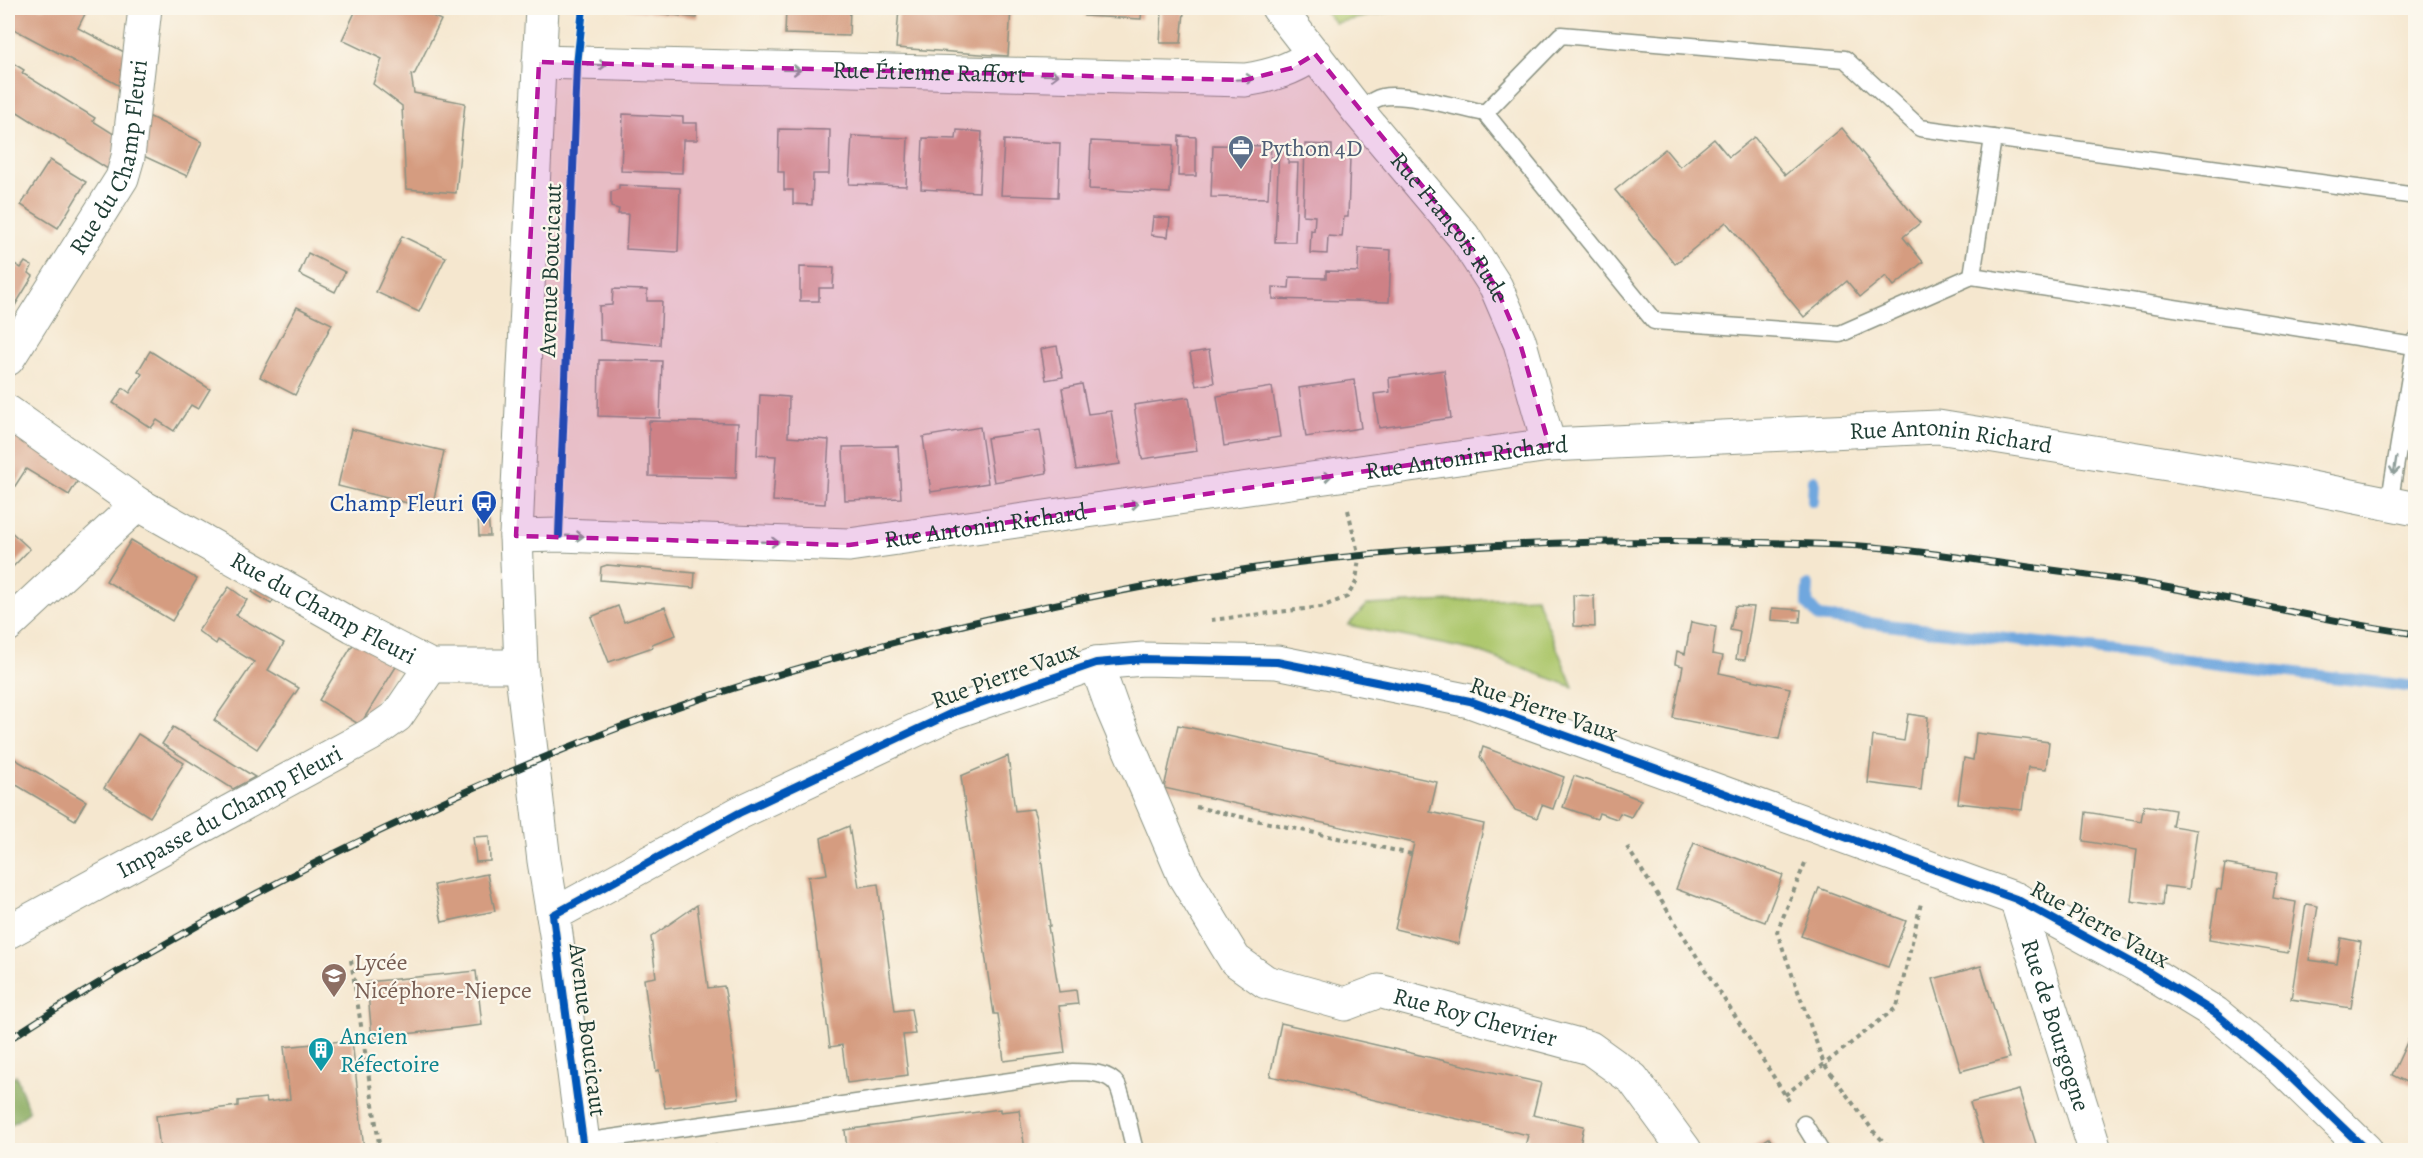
<svg xmlns="http://www.w3.org/2000/svg" width="2423" height="1158" viewBox="0 0 2423 1158" font-family="Alegreya,serif">
<style>
.green{fill:#adc76d;stroke:#668250;stroke-width:1.5}
.forest{fill:#8aac60;stroke:#54744a;stroke-width:1.5}
.lines{fill:none;stroke-linecap:round;stroke-linejoin:round}
.stream{stroke:#6fa7de;stroke-width:12}
.building{fill:#d59c80}
.service-casing{stroke:#8a9282;stroke-width:19}
.minor-casing{stroke:#8a9282;stroke-width:35}
.secondary-casing{stroke:#8a9282;stroke-width:35}
.path{stroke:#8a9282;stroke-width:4;stroke-dasharray:4.5 4.5;stroke-linecap:butt}
.service{stroke:#fff;stroke-width:16}
.minor{stroke:#fff;stroke-width:33}
.secondary{stroke:#fff;stroke-width:33}
.rail-casing{stroke:#1f3d34;stroke-width:7}
.rail{stroke:#fbf7ec;stroke-width:4.5;stroke-dasharray:14;stroke-linecap:butt}
.cycleway-casing{stroke:#fbf7ec;stroke-width:11}
.cycleway{stroke:#0057b8;stroke-width:8}
.oneway{stroke:#8f9e9a}
.marked{fill:#b5179e;fill-opacity:0.2;stroke:#b5179e;stroke-width:4.5;stroke-dasharray:12 8;stroke-linejoin:round}
.labels{text-anchor:middle;dominant-baseline:central;stroke-width:4.5;stroke-linejoin:round;paint-order:stroke}
.street-label{font-size:24px;fill:#1f3d34;stroke:#fbf7ec}
.service-label{font-size:24px;fill:#4e5e75;stroke:#fbf7ec;text-anchor:start}
.transit-label{font-size:24px;fill:#164399;stroke:#fbf7ec;text-anchor:end}
.education-label{font-size:24px;fill:#785e54;stroke:#fbf7ec;text-anchor:start}
.culture-label{font-size:24px;fill:#0d838f;stroke:#fbf7ec;text-anchor:start}
</style>
<rect width="100%" height="100%" fill="#fbf7ec"/>
<filter id="ink" filterUnits="userSpaceOnUse"><feTurbulence type="fractalNoise" baseFrequency=".0167" numOctaves="2"/><feDisplacementMap in="SourceGraphic" scale="12" xChannelSelector="R" yChannelSelector="G"/><feConvolveMatrix kernelMatrix="1 2 1 2 8 2 1 2 1" color-interpolation-filters="sRGB"/></filter>
<filter id="wash" filterUnits="userSpaceOnUse"><feTurbulence type="fractalNoise" baseFrequency=".008" numOctaves="4" result="noise"/><feDisplacementMap in="SourceGraphic" scale="24" xChannelSelector="R" yChannelSelector="G"/><feGaussianBlur stdDeviation="1.35" result="paint"/><feColorMatrix in="noise" values="0 0 0 0 0 0 0 0 0 0 0 0 0 0 0 0 0 1.4 0 .05"/><feComposite in="paint" operator="in"/></filter>
<g filter="url(#wash)">
<rect width="100%" height="100%" fill="#f5e7cf"/>
<g class="green">
<polygon points="1322,8 1407,8 1335,23"/>
<polygon points="1536,597 1573,687 1476,651 1348,625 1367,605"/>
</g>
<polygon class="forest" points="16,1075 29,1112 8,1127 8,1081"/>
<g class="lines">
<g class="stream">
<polyline points="1813,501 1814,480"/>
<polyline points="1808,585 1807,603 1819,617 2416,687"/>
</g>
</g>
<g id="blocks">
<g class="building">
<polygon points="8,8 88,8 78,28 126,53 122,87 8,26"/>
<polygon points="357,8 415,8 441,20 414,75 411,74 414,93 465,103 456,193 406,189 402,106 373,84 382,59 342,40"/>
<polygon points="615,8 698,8 697,18"/>
<polygon points="786,8 850,8 849,36 785,34"/>
<polygon points="899,8 1011,8 1008,56 896,48"/>
<polygon points="1085,8 1142,8 1141,19 1084,16"/>
<polygon points="1162,11 1184,12 1181,43 1160,43"/>
<polygon points="8,60 24,70 22,73 95,118 93,121 117,136 111,171 8,106"/>
<polygon points="142,113 202,142 187,176 137,153"/>
<polygon points="623,114 683,117 683,123 697,123 697,140 683,140 682,173 621,171"/>
<polygon points="1842,128 1920,223 1903,237 1923,262 1894,286 1886,276 1860,297 1847,281 1804,317 1726,222 1675,264 1615,190 1665,149 1680,167 1714,139 1729,157 1754,137 1785,175"/>
<polygon points="779,129 830,130 829,174 813,174 812,205 793,204 793,190 784,190 784,172 778,172"/>
<polygon points="957,130 982,132 979,192 921,189 923,138 956,139"/>
<polygon points="8,135 15,140 8,152"/>
<polygon points="852,136 908,138 906,186 849,184"/>
<polygon points="1179,136 1196,137 1196,176 1178,176"/>
<polygon points="1004,140 1060,143 1058,197 1001,195"/>
<polygon points="1091,141 1173,145 1170,193 1089,189"/>
<polygon points="1305,144 1332,145 1332,157 1350,157 1348,217 1344,217 1342,237 1328,236 1327,254 1310,253 1311,230 1314,231 1315,216 1303,215"/>
<polygon points="1213,145 1271,146 1268,198 1211,197"/>
<polygon points="1279,146 1289,147 1288,163 1298,163 1295,242 1275,242"/>
<polygon points="50,160 86,182 58,228 21,205"/>
<polygon points="619,185 680,188 678,252 626,249 628,214 618,214 619,209 611,207 611,192 619,189"/>
<polygon points="1153,217 1170,218 1168,237 1151,235"/>
<polygon points="402,236 446,257 419,312 376,292"/>
<polygon points="1359,248 1391,250 1389,302 1273,299 1273,287 1289,288 1290,277 1326,278 1326,271 1358,272"/>
<polygon points="308,253 345,272 335,292 299,274"/>
<polygon points="8,260 21,268 25,262 32,266 29,273 33,276 8,317"/>
<polygon points="800,267 834,268 833,288 819,288 819,301 800,301"/>
<polygon points="613,289 647,290 647,301 662,301 660,345 600,340 599,306 612,305"/>
<polygon points="297,307 332,324 295,395 260,377"/>
<polygon points="1057,346 1063,377 1046,380 1041,349"/>
<polygon points="1209,350 1214,383 1196,386 1190,353"/>
<polygon points="150,351 210,389 198,409 191,405 174,431 157,420 151,428 113,403 123,388 130,393 142,374 138,371"/>
<polygon points="599,360 662,361 660,418 598,416"/>
<polygon points="1444,370 1451,418 1379,428 1374,394 1390,392 1389,378"/>
<polygon points="1354,380 1361,428 1306,437 1299,388"/>
<polygon points="1082,384 1088,414 1111,411 1120,464 1076,470 1062,388"/>
<polygon points="1272,387 1280,437 1224,446 1217,396"/>
<polygon points="760,395 789,397 788,437 829,440 825,504 773,501 776,456 757,455"/>
<polygon points="1189,397 1197,451 1142,459 1134,405"/>
<polygon points="649,421 738,423 736,478 649,476"/>
<polygon points="8,427 83,472 69,495 26,469 8,497"/>
<polygon points="980,427 988,483 931,492 923,437"/>
<polygon points="351,429 444,451 432,509 338,486"/>
<polygon points="1040,430 1047,473 994,482 987,438"/>
<polygon points="898,446 901,498 845,500 843,447"/>
<polygon points="478,517 488,517 490,536 479,536"/>
<polygon points="8,529 30,549 8,572"/>
<polygon points="131,540 197,579 172,621 106,581"/>
<polygon points="607,565 695,573 694,588 600,580 601,567"/>
<polygon points="261,579 279,590 271,604 252,592"/>
<polygon points="229,587 247,600 236,615 284,643 268,670 299,688 257,749 214,720 254,662 218,640 216,644 198,631"/>
<polygon points="1573,595 1594,596 1595,627 1574,626"/>
<polygon points="618,606 624,622 665,607 676,635 652,644 653,647 609,662 591,617"/>
<polygon points="1735,606 1754,607 1745,660 1736,659 1740,632 1730,630"/>
<polygon points="1772,608 1801,610 1800,622 1771,620"/>
<polygon points="1691,622 1716,627 1712,654 1723,656 1719,673 1790,688 1779,739 1673,718 1683,666 1675,664 1677,651 1685,654"/>
<polygon points="357,638 399,662 360,725 319,700"/>
<polygon points="1908,714 1928,717 1921,790 1868,783 1873,736 1904,741"/>
<polygon points="1178,725 1437,782 1430,812 1484,824 1458,944 1395,929 1414,843 1164,788"/>
<polygon points="173,727 255,777 233,789 162,744"/>
<polygon points="1976,733 2049,742 2046,769 2028,767 2022,810 1958,803 1964,758 1973,760"/>
<polygon points="138,734 184,763 150,817 104,788"/>
<polygon points="1483,747 1564,777 1553,809 1542,805 1537,818 1515,810 1480,757"/>
<polygon points="8,755 86,801 75,820 8,780"/>
<polygon points="1008,756 1015,811 1033,809 1036,818 1050,926 1048,926 1059,992 1076,990 1078,1004 1059,1006 1065,1053 1004,1061 998,1014 994,1014 988,975 961,776"/>
<polygon points="1574,776 1607,787 1641,800 1631,817 1620,813 1617,819 1599,813 1597,819 1563,807"/>
<polygon points="2144,805 2175,810 2172,826 2197,830 2189,889 2164,886 2162,906 2131,901 2137,850 2083,841 2086,812 2141,821"/>
<polygon points="849,826 859,887 878,884 895,1011 911,1009 915,1034 903,1035 908,1075 847,1083 842,1045 830,1047 808,877 827,874 821,838"/>
<polygon points="489,836 490,861 476,862 473,837"/>
<polygon points="1694,843 1783,875 1765,922 1676,889"/>
<polygon points="2225,864 2277,873 2273,898 2296,902 2288,953 2209,940 2217,889 2221,890"/>
<polygon points="487,874 495,911 442,922 434,885"/>
<polygon points="1819,888 1906,921 1888,967 1801,936"/>
<polygon points="2306,904 2318,906 2309,960 2337,964 2341,938 2361,942 2351,1008 2291,999"/>
<polygon points="697,905 708,988 724,986 727,1001 739,1098 665,1108 659,1070 656,1071 644,979 656,977 651,937"/>
<polygon points="1981,966 2009,1058 1961,1071 1933,979"/>
<polygon points="476,971 482,1025 372,1038 367,982"/>
<polygon points="1281,1023 1541,1083 1533,1115 1584,1126 1579,1150 1524,1150 1528,1135 1270,1076"/>
<polygon points="2416,1023 2416,1087 2392,1075"/>
<polygon points="352,1040 364,1150 160,1150 156,1116 238,1106 238,1101 266,1098 267,1102 290,1099 284,1047"/>
<polygon points="2019,1090 2038,1150 1985,1150 1970,1103"/>
<polygon points="1000,1109 1000,1112 1019,1110 1025,1150 847,1150 845,1130"/>
<polygon points="1769,1138 1777,1150 1749,1150"/>
<polygon points="716,1145 717,1150 673,1150 673,1149"/>
</g>
</g>
</g>
<g filter="url(#ink)">
<use href="#blocks" fill-opacity="0" stroke="#8a9282" stroke-width="1.5"/>
<g class="lines">
<defs>
<g id="service">
<path d="M 1358,111 C 1365,106 1373,99 1382,97 C 1405,92 1460,108 1485,113 L 1561,35 L 1845,59 L 1920,128 L 2416,196"/>
<polyline points="1485,113 1654,321 1840,334 1972,276 2414,346"/>
<polyline points="1972,276 1993,138"/>
<polyline points="2389,505 2416,340"/>
<polyline points="1804,1124 1820,1150"/>
<path d="M 583,1142 L 1073,1072 C 1087,1072 1109,1072 1117,1085 C 1123,1094 1131,1138 1135,1150"/>
</g>
<g id="minor">
<path id="s1" d="M 1278,8 L 1358,111 L 1463,236 L 1496,287 L 1520,343 L 1549,445"/>
<path id="s2" d="M 539,62 L 1245,80 C 1272,76 1292,69 1315,54"/>
<path id="s3" d="M 8,359 L 122,178 L 128,157 L 145,8"/>
<path id="s4" d="M 8,412 L 138,504 L 353,626 L 431,666 L 521,666"/>
<path id="s5" d="M 516,536 L 559,535 L 849,545 L 1549,445 L 1938,427 L 2286,483 L 2416,509"/>
<polyline points="8,625 138,504"/>
<path id="s6" d="M 1096,663 L 1112,708 L 1184,876 L 1235,960 L 1266,982 L 1345,1004 L 1379,991 L 1590,1048 L 1633,1079 L 1685,1150"/>
<path id="s7" d="M 2016,899 L 2095,1150"/>
<polyline points="553,915 739,813 954,712 1096,663 1143,659 1277,662 1470,701 2016,899 2140,967 2215,1013 2278,1065 2366,1150"/>
<path id="s8" d="M 8,932 L 370,735 L 397,716 L 431,666"/>
</g>
<polyline id="secondary" points="542,8 518,487 516,536 521,666 544,861 556,934 584,1150"/>
</defs>
<use href="#service" class="service-casing"/>
<use href="#minor" class="minor-casing"/>
<use href="#secondary" class="secondary-casing"/>
<g class="path">
<polyline points="1211,620 1321,607 1347,597 1356,582 1359,557 1348,510"/>
<polyline points="1196,807 1411,854"/>
<polyline points="1627,847 1789,1101"/>
<polyline points="1805,863 1777,932 1824,1064 1874,1132 1892,1150"/>
<polyline points="351,960 380,1150"/>
<polyline points="1785,1095 1897,1007 1921,903"/>
</g>
<use href="#service" class="service"/>
<use href="#minor" class="minor"/>
<use href="#secondary" class="secondary"/>
<defs>
<path id="rail" d="M 8,1040 C 184,925 372,828 567,748 C 707,691 854,650 1001,616 C 1083,598 1166,581 1249,569 C 1443,541 1646,537 1842,545 C 1892,547 1943,555 1992,562 C 2042,569 2093,575 2142,583 C 2234,598 2324,621 2416,634"/>
</defs>
<use href="#rail" class="rail-casing"/>
<use href="#rail" class="rail"/>
<defs>
<g id="cycleway">
<polyline points="559,535 577,65 583,8"/>
<polyline points="584,1150 553,915 739,813 954,712 1096,663 1143,659 1277,662 1470,701 2016,899 2140,967 2215,1013 2278,1065 2366,1150"/>
</g>
</defs>
<use href="#cycleway" class="cycleway-casing"/>
<use href="#cycleway" class="cycleway"/>
</g>
<defs><path id="oneway-shaft" d="M-6 0H5M1.5-3L5.5 0L1.5 3" fill="none" stroke-width="1.6" stroke-linecap="round" stroke-linejoin="round" transform="scale(1.5)"/></defs>
<g class="oneway">
<use href="#oneway-shaft" transform="translate(598 65) rotate(1)"/>
<use href="#oneway-shaft" transform="translate(792 70) rotate(1)"/>
<use href="#oneway-shaft" transform="translate(1050 75) rotate(1)"/>
<use href="#oneway-shaft" transform="translate(1245 79) rotate(-4)"/>
<use href="#oneway-shaft" transform="translate(2395 466) rotate(99)"/>
<use href="#oneway-shaft" transform="translate(1323 477) rotate(-8)"/>
<use href="#oneway-shaft" transform="translate(1130 505) rotate(-8)"/>
<use href="#oneway-shaft" transform="translate(575 536) rotate(2)"/>
<use href="#oneway-shaft" transform="translate(770 542) rotate(2)"/>
</g>
</g>
<path class="marked" d="M 1315,54 L 1463,236 L 1496,287 L 1520,343 L 1549,445 L 849,545 L 516,536 L 539,62 L 1245,80 L 1292,68 Z"/>
<defs>
<symbol id="office-pin" viewBox="-11 -11 22 30"><path d="M0 17L-7.5 6A9.5 9.5 0 1 1 7.5 6Z" fill="#5c6f8a" stroke="#fbf7ec"/><path d="M-6-3h4V-5.5h4V-3h4V5H-6ZM-1-4.5V-3h2v-1.5ZM-6 0V1H6V0Z" fill="#fff"/></symbol>
<symbol id="bus-pin" viewBox="-11 -11 22 30"><path d="M0 17L-7.5 6A9.5 9.5 0 1 1 7.5 6Z" fill="#1a4fb4" stroke="#fbf7ec"/><path d="M-5-6H5V4H4V6H2V4H-2V6H-4V4H-5ZM-3.5-4V0h7V-4ZM-3.5 1.2v1.5H-2V1.2ZM2 1.2v1.5H3.5V1.2Z" fill="#fff"/></symbol>
<symbol id="school-pin" viewBox="-11 -11 22 30"><path d="M0 17L-7.5 6A9.5 9.5 0 1 1 7.5 6Z" fill="#8d6e63" stroke="#fbf7ec"/><path d="M0-5L7-2L0 1L-7-2ZM-4 1L0 2.5L4 1V4Q0 6-4 4Z" fill="#fff"/></symbol>
<symbol id="building-pin" viewBox="-11 -11 22 30"><path d="M0 17L-7.5 6A9.5 9.5 0 1 1 7.5 6Z" fill="#0f9aa8" stroke="#fbf7ec"/><path d="M-4-6H4V6H1V3H-1V6H-4ZM-2.5-4.3h1.7v1.8h-1.7ZM.8-4.3h1.7v1.8H.8ZM-2.5-1h1.7V.8h-1.7ZM.8-1h1.7V.8H.8Z" fill="#fff"/></symbol>
</defs>
<g fill-rule="evenodd">
<use href="#office-pin" x="1226" y="133" width="30" height="40"/>
<use href="#bus-pin" x="469" y="488" width="30" height="40"/>
<use href="#school-pin" x="319" y="961" width="30" height="40"/>
<use href="#building-pin" x="306" y="1035" width="30" height="40"/>
</g>
<g class="labels">
<g class="street-label">
<text stroke="none"><textPath href="#s2" startOffset="390">Rue Étienne Raffort</textPath></text>
<text stroke="none"><textPath href="#s3" startOffset="230">Rue du Champ Fleuri</textPath></text>
<text stroke="none"><textPath href="#s1" startOffset="279">Rue François Rude</textPath></text>
<text transform="translate(550 270) rotate(-88)">Avenue Boucicaut</text>
<text stroke="none"><textPath href="#s5" startOffset="1443">Rue Antonin Richard</textPath></text>
<text stroke="none"><textPath href="#s5" startOffset="957">Rue Antonin Richard</textPath></text>
<text stroke="none"><textPath href="#s5" startOffset="471">Rue Antonin Richard</textPath></text>
<text stroke="none"><textPath href="#s4" startOffset="372">Rue du Champ Fleuri</textPath></text>
<text transform="translate(1005 675) rotate(-20)">Rue Pierre Vaux</text>
<text transform="translate(1544 709) rotate(19)">Rue Pierre Vaux</text>
<text stroke="none"><textPath href="#s8" startOffset="252">Impasse du Champ Fleuri</textPath></text>
<text transform="translate(2100 924) rotate(29)">Rue Pierre Vaux</text>
<text stroke="none"><textPath href="#s6" startOffset="585">Rue Roy Chevrier</textPath></text>
<text stroke="none"><textPath href="#s7" startOffset="132">Rue de Bourgogne</textPath></text>
<text transform="translate(588 1030) rotate(83)">Avenue Boucicaut</text>
</g>
<g class="service-label">
<text x="1260" y="148">Python 4D</text>
</g>
<g class="transit-label">
<text x="464" y="503">Champ Fleuri</text>
</g>
<g class="education-label">
<text x="354" y="962">Lycée<tspan x="354" dy="28">Nicéphore-Niepce</tspan></text>
</g>
<g class="culture-label">
<text x="340" y="1036">Ancien<tspan x="340" dy="28">Réfectoire</tspan></text>
</g>
</g>
<rect width="2423" height="1158" fill="none" stroke="#fbf7ec" stroke-width="30"/>
</svg>
